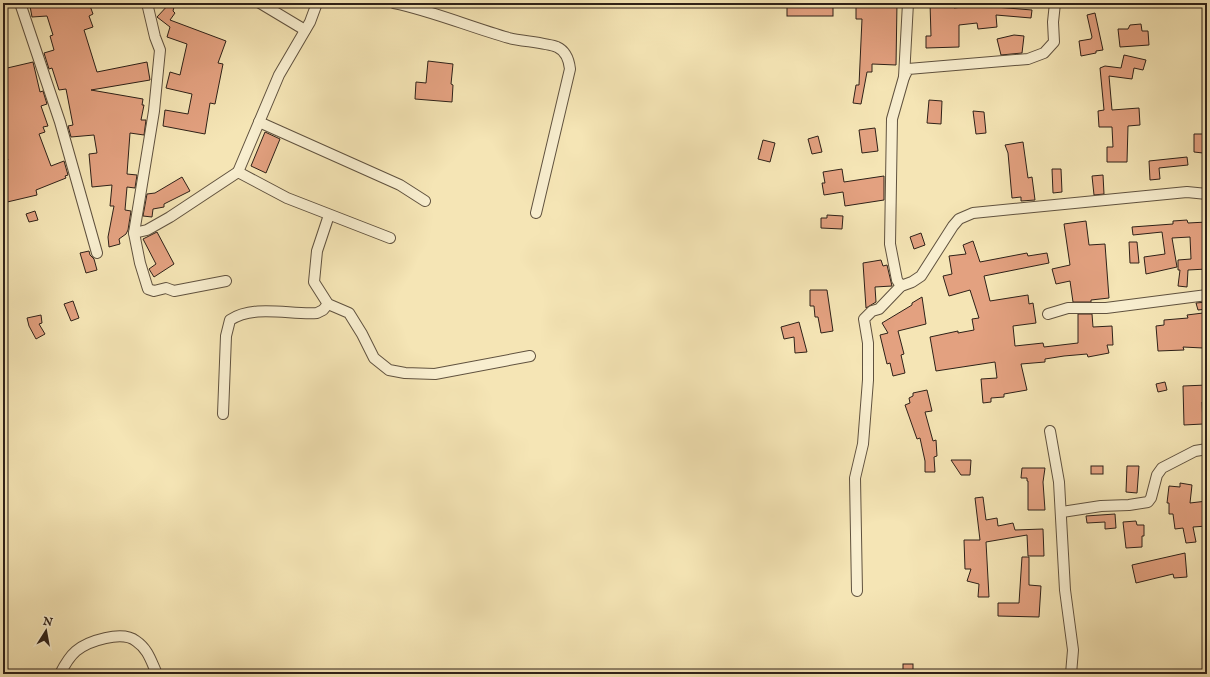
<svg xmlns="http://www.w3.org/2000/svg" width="1210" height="677" viewBox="0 0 1210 677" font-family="'IM FELL English',serif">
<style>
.building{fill:#e3a180;stroke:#2e2118}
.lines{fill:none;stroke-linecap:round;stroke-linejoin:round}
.street-casing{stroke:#60523f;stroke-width:12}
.street{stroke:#f8eecf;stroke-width:10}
</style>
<rect width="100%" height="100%" fill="#f5e5b5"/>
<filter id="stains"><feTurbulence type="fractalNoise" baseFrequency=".005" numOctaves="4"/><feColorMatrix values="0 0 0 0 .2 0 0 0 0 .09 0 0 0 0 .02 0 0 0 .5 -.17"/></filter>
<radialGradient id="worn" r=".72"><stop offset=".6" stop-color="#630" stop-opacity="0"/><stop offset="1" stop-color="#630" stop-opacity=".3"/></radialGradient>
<g class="building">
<polygon points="43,3 89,3 93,14 89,16 93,27 84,30 97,72 147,62 150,80 91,90 143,99 142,105 144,105 141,120 146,120 144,135 130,133 127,174 137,175 135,188 127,187 125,210 131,211 128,230 126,234 119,239 120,244 109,247 108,237 114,206 110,206 112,185 92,187 89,154 97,153 94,135 71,137 68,126 73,125 66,89 59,90 52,68 49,69 44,53 54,50 50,36 53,35 47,16 32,17 30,6"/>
<polygon points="170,3 175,3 173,11 175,13 170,20 226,41 218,63 223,64 215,104 210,103 205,134 163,126 165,110 188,114 192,94 166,88 170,72 180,75 187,44 167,37 170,27 157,17"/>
<rect x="787" y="3" width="46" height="13"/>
<polygon points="856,3 897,3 896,65 872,64 872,72 867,72 861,104 853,103 856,85 859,85 862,19 856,19"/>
<polygon points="930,3 954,3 954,8 979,5 980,3 994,3 995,7 1032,10 1031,18 996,15 997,27 978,29 977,23 959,25 959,47 926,48 926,36 931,36"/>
<polygon points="1095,13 1103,50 1096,51 1096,53 1081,56 1079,41 1091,39 1092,37 1087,15"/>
<polygon points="1141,24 1142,31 1148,31 1149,45 1120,47 1118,29 1128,29 1130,25"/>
<polygon points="1014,35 1024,36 1022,53 1001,55 997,39"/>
<polygon points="1124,55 1146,60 1143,70 1134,68 1132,79 1109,76 1112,110 1139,108 1140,125 1128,126 1127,162 1107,162 1107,147 1113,147 1112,127 1099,127 1098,111 1104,110 1100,68 1105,66 1121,68"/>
<polygon points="428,61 453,64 451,84 453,85 452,102 415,99 416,82 426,83"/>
<polygon points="33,62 40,92 43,91 47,104 41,106 48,126 43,127 45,132 39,134 51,166 64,161 68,175 65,176 66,178 36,190 37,195 3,203 3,161 8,160 3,147 3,69"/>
<polygon points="929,100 942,101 941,124 927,123"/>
<polygon points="973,111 984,112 986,133 976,134"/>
<polygon points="875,128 878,151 862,153 859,130"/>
<polygon points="265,132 280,139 266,173 251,166"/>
<polygon points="1194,134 1203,134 1203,153 1194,152"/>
<polygon points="818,136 822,152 812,154 808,139"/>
<polygon points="763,140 775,143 770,162 758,159"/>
<polygon points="1023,142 1028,178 1032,177 1035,200 1021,201 1021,197 1012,198 1008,153 1005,145"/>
<polygon points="1187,157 1188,165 1159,168 1160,179 1150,180 1149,161"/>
<polygon points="842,169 844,182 884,176 884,200 845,206 843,192 824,195 822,183 825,183 823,172"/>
<polygon points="1052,169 1061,169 1062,192 1053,193"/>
<polygon points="1103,175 1104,194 1094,195 1092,176"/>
<polygon points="182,177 190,191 164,204 164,207 153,209 152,217 143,216 147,194 155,193"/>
<polygon points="35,211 38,220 29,222 26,214"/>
<polygon points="827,215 843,216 842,229 821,228 821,218 827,218"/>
<polygon points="1187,220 1188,223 1207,222 1207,269 1188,270 1187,287 1178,286 1180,270 1178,270 1178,260 1191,259 1190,237 1172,238 1177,267 1146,274 1144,257 1165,254 1162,232 1133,235 1132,227 1173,224 1173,221"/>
<polygon points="1086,221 1089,245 1105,244 1109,298 1091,300 1091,302 1073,302 1070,281 1056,284 1052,269 1070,265 1064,224"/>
<polygon points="157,232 174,264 154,277 149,269 156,264 143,239"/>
<polygon points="921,233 925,245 914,249 910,237"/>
<polygon points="973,241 980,262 1027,253 1028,256 1047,253 1049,263 984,276 990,301 1028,295 1029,304 1033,303 1036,323 1013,326 1015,346 1043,343 1044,347 1078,343 1078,314 1092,314 1093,327 1112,326 1113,345 1107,345 1109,353 1088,357 1087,354 1064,356 1045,359 1045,362 1021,364 1027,390 1004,394 1004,397 991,398 991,402 983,403 981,379 997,378 995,362 936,371 930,337 958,331 958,333 974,330 972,319 979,318 970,290 949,296 943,276 952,274 949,256 966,254 963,245"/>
<polygon points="1129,242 1137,242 1139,263 1130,263"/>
<polygon points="89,251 90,255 94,259 97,270 86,273 80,253"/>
<polygon points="881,260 883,266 887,265 892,286 875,287 876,302 866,308 863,263"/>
<polygon points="810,290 827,290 833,331 821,333 818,317 815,317 814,306 810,306"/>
<polygon points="922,297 926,324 898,331 904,354 901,355 905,373 893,376 890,363 887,364 880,335 888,333 882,323 912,305 912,303"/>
<polygon points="73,301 79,318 71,321 64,304"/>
<polygon points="1207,302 1207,309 1198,310 1196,303"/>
<polygon points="1203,313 1205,325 1203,325 1203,348 1183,347 1184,350 1158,351 1156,326 1164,325 1164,320 1188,318 1187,315"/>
<polygon points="41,315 42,323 39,324 45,334 36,339 29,326 27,318"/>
<polygon points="799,322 807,352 795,353 794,337 784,339 781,327"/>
<polygon points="1165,382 1167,390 1158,392 1156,384"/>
<polygon points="1207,385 1207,402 1202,402 1203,424 1184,425 1183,386"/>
<polygon points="927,390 932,411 925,412 933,441 936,440 937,456 934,457 935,472 925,472 925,461 920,438 917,439 905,405 910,403 909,398 913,396 913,393"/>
<polygon points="951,460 971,460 970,475 961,475"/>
<rect x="1091" y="466" width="12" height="8"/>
<polygon points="1127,466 1139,466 1137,493 1126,492"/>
<polygon points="1022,468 1045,468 1043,482 1045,510 1028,510 1028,481 1027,481 1027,478 1021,478"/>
<polygon points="1180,483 1192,485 1190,503 1207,501 1207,526 1193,527 1196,542 1186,543 1183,528 1175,529 1173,514 1169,514 1169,503 1167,503 1169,486 1180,487"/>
<polygon points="983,497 986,520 997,518 998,526 1013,523 1015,530 1043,529 1044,556 1028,556 1027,535 986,542 989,597 978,597 979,584 967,581 971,569 965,569 964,540 980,540 975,498"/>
<polygon points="1115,514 1116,528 1105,529 1105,522 1087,523 1086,516"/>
<polygon points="1136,521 1137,525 1144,525 1144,536 1142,536 1142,547 1126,548 1123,522"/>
<polygon points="1185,553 1187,577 1174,578 1173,574 1136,583 1132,565"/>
<polygon points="1022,557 1029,557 1029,585 1041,586 1039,617 998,616 998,603 1019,603"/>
<rect x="903" y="664" width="10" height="10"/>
</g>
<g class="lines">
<defs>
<g id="street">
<polyline points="20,3 60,122 97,253"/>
<polyline points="147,3 155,37 160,50 154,111 134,233 140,263 148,289 154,291 166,288 174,291 226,281"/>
<polyline points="260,3 305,30"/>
<path d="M 394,3 C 433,11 470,27 509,38 C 521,41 547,43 557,47 C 566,51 569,60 570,69 L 536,213"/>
<polyline points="904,77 908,69 1028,59 1044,53 1054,42 1053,22 1055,3"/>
<polyline points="259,122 400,185 425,201"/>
<polyline points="238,172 279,75 310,22 317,3"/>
<polyline points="329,215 317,251 314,282 328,304 349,313 362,334 374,358 389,370 405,373 435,374 530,356"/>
<polyline points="134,233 147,230 170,217 238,172 287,198 390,238"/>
<polyline points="901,286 897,280 890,244 892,119 904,77 908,3"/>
<polyline points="1048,314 1068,308 1106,308 1207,295"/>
<path d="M 223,414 L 226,336 L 230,320 C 254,304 290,315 317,313 L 323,310 L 328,304"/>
<polyline points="1050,431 1059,482 1065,590 1073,650 1071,674"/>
<polyline points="1062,512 1101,506 1129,505 1148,502 1151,498 1157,475 1162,468 1195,451 1207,449"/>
<polyline points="857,591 855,478 863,444 868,380 868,343 864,319 872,311 879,309 901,286 912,282 921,276 953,226 959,219 973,213 1187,192 1207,194"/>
<path d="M 60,674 C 64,666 69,657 76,651 C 88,641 122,630 136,641 C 148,649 151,661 157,674"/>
</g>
</defs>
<use href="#street" class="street-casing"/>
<use href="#street" class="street"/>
</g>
<rect width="1210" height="677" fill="none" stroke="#f5e5b5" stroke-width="16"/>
<rect x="4" y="4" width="1202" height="669" fill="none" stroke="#2e2118" stroke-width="2"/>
<rect x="8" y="8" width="1194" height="661" fill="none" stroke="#2e2118"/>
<g transform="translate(46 631) rotate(11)" stroke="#f8eecf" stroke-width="3" paint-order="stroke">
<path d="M0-3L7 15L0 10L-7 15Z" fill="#2e2118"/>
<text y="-6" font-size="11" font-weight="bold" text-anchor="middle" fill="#2e2118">N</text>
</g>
<rect width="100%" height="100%" filter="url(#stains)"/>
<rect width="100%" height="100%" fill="url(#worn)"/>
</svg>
